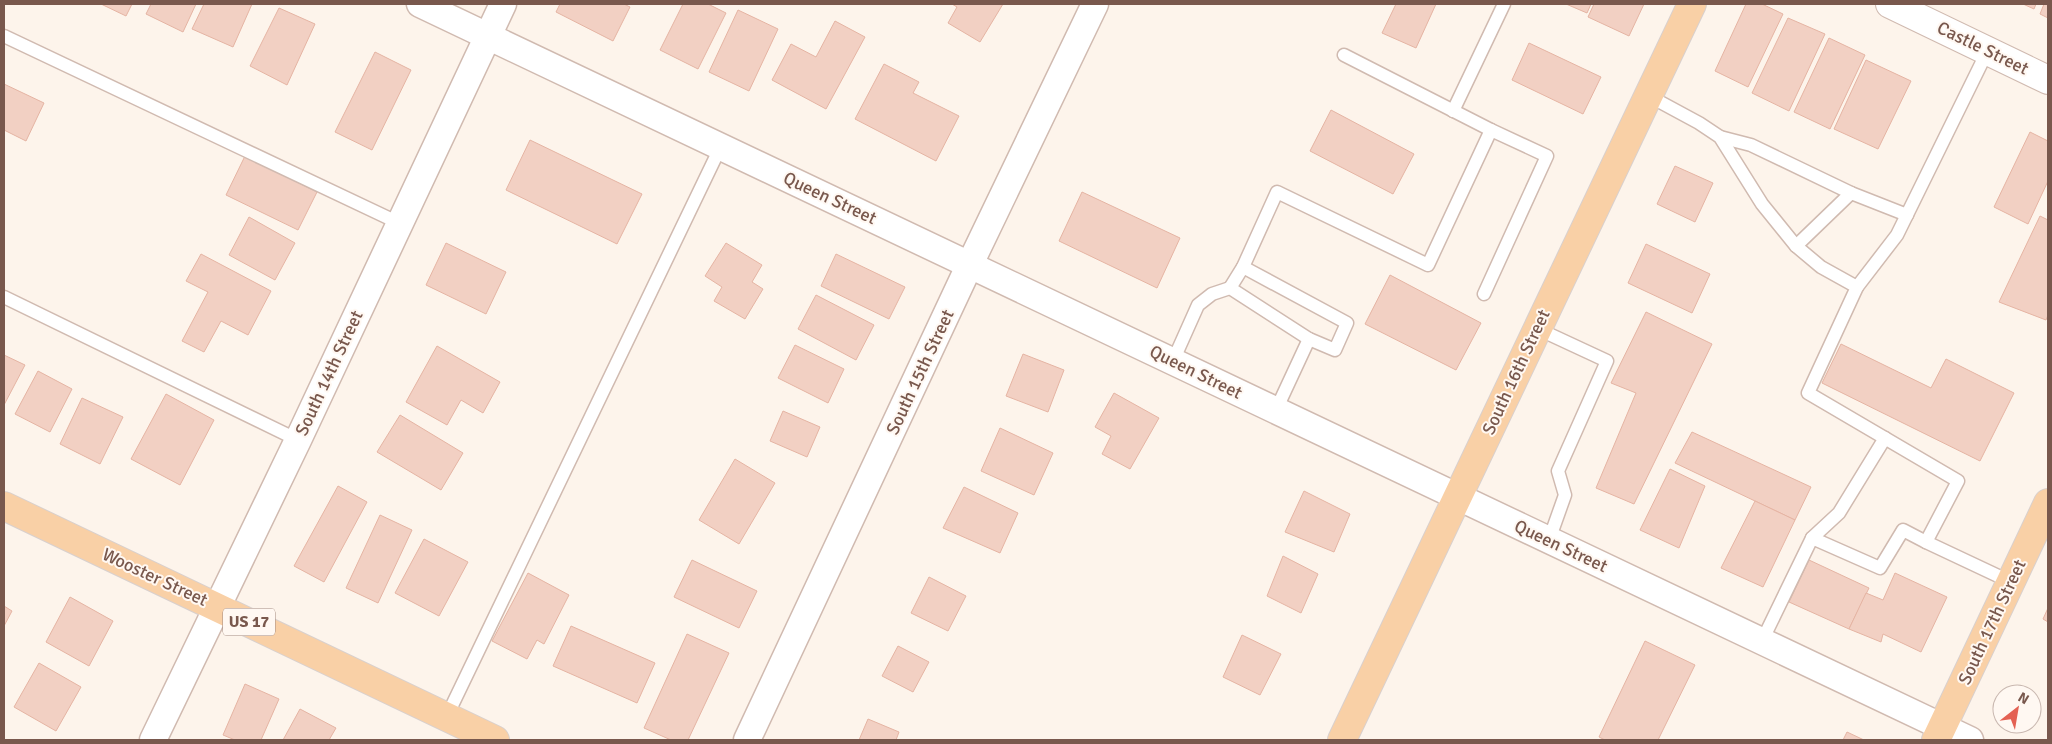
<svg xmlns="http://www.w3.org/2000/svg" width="2052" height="744" viewBox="0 0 2052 744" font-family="Signika,sans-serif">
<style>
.building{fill:#f2d0c3;stroke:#e5b4a3}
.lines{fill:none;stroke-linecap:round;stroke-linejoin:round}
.service-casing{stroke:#d0bab0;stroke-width:15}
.minor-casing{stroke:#d0bab0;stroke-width:29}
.tertiary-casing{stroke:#d0bab0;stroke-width:30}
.primary-casing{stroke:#d9d0cd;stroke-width:30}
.service{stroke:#fff;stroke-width:12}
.minor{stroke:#fff;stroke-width:26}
.tertiary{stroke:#fff;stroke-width:28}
.primary{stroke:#f9d0a6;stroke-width:28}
.labels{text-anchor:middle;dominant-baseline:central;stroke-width:4;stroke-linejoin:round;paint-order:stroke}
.shield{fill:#fff8f2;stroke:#a1887e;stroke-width:1}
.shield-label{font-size:16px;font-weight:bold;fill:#79584d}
.street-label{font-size:18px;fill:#79584d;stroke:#fff8f2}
</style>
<rect width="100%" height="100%" fill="#fdf4eb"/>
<g class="building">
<polygon points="101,4 132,4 126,16"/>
<polygon points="151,4 196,4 183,32 146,14"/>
<polygon points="204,4 252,4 233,47 192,29"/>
<polygon points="560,4 624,4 630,7 613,41 556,12"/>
<polygon points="683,4 708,4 726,13 698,69 660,50"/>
<polygon points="952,4 1003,4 980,42 948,23 957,7"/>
<polygon points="1396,4 1436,4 1416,48 1382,33"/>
<polygon points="1566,4 1591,4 1587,13"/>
<polygon points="1594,4 1644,4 1629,36 1588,17"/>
<polygon points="1746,4 1762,4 1783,14 1748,87 1715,71"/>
<polygon points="2023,4 2036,4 2034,9"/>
<polygon points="2044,4 2048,4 2048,18 2040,14"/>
<polygon points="279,8 315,24 287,85 250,66"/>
<polygon points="738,10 778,29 749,91 709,72"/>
<polygon points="1788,18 1825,34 1789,111 1752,93"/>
<polygon points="835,21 865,37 826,109 772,80 791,44 816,57"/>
<polygon points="1829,38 1865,55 1830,129 1794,112"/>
<polygon points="1529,43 1601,77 1583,114 1512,80"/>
<polygon points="375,52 411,70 372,150 335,132"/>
<polygon points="1866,60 1911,81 1878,149 1834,129"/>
<polygon points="884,64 919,82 913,93 959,116 936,161 855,119"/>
<polygon points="4,84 44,103 26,141 4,130"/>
<polygon points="1331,110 1414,154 1393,194 1310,151"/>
<polygon points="2030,132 2048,141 2048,181 2028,224 1994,207"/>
<polygon points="530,140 642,194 617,244 506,190"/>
<polygon points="245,156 317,192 298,230 226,195"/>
<polygon points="1675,166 1713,183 1695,222 1657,204"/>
<polygon points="1082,192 1180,238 1157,288 1059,241"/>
<polygon points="2040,216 2048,220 2048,315 2046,320 1999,302"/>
<polygon points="249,217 295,243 275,280 229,255"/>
<polygon points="446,243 506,272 486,314 426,285"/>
<polygon points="726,243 762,265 752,282 763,289 745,319 714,301 722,287 705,276"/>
<polygon points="1646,244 1710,274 1692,313 1628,283"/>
<polygon points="201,254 271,291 248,335 221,321 204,352 182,341 208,292 186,281"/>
<polygon points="836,254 905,287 889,319 821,286"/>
<polygon points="1390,275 1481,323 1456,370 1365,324"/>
<polygon points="816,295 874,325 856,360 798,329"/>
<polygon points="1646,312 1712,344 1634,504 1596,488 1636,393 1611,383"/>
<polygon points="1841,344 1931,388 1946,359 2014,393 1980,461 1822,383"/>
<polygon points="795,345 844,369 828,403 778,378"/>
<polygon points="437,346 500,382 483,413 461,400 447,425 406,402"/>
<polygon points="1023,354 1064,370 1048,412 1006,396"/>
<polygon points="4,355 25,365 4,405"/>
<polygon points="38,371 72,389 50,432 15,414"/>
<polygon points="1114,393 1159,418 1130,469 1102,454 1111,436 1095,427"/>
<polygon points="166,394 214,420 180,485 131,459"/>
<polygon points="82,398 123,417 100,464 60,444"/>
<polygon points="783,411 820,427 807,457 770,441"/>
<polygon points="400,415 463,453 441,490 377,452"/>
<polygon points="1000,428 1053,453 1034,495 981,471"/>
<polygon points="1692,432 1811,487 1795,520 1675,463"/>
<polygon points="735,459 775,483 739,544 699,520"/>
<polygon points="1670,469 1705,486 1679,548 1640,530"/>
<polygon points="338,486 367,502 324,582 294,566"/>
<polygon points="964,487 1018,513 1000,553 943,528"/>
<polygon points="1304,491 1350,514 1334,552 1285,532"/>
<polygon points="1755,501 1795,520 1763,587 1721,568"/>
<polygon points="380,515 412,530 378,603 346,588"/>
<polygon points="424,539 468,562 439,616 395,593"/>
<polygon points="1283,556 1318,574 1301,613 1267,596"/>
<polygon points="692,560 757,591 739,628 674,597"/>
<polygon points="1809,560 1869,588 1849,629 1789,602"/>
<polygon points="528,573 569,595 544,644 537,640 527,659 492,641"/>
<polygon points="1895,573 1947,597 1921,652 1883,634 1881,642 1849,629 1866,593 1883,600"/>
<polygon points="929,577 966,596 948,631 911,613"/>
<polygon points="70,597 113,621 89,666 46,642"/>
<polygon points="4,606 12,611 4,626"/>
<polygon points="2048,608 2048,622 2043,619"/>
<polygon points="571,626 655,663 637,703 553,666"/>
<polygon points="687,634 729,653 688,740 671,740 644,728"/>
<polygon points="1242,635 1281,654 1260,695 1223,677"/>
<polygon points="1645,641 1695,665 1658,740 1605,740 1599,737"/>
<polygon points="898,646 929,662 913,692 882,676"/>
<polygon points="39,663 81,687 56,731 14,707"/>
<polygon points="245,684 279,699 261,740 235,740 223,735"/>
<polygon points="300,709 336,728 329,740 283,740"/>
<polygon points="868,719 899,732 896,740 859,740"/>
<polygon points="1847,732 1864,740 1843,740"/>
</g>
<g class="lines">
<defs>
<g id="service">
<polyline points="4,36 399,223"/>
<polyline points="1649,96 1699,123 1720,137 1762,204 1796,246 1821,267 1857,287 1808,393 1958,481 1926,542 2011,582"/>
<polyline points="1453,111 1504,4"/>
<polyline points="1720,137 1751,145 1851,193"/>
<polyline points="1796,246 1851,193 1907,215"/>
<polyline points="1857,287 1897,235 1988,50"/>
<polyline points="1230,288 1243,267 1277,192 1428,265 1491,130 1344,55"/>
<polyline points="1484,294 1547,156 1491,130"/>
<polyline points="4,297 298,440"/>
<polyline points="1536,328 1607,361 1558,471 1565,495 1549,540"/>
<polyline points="1173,361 1198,305 1212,294 1230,288 1309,339 1335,350 1347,323 1243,267"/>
<polyline points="1276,410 1309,339"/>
<polyline points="1812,538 1880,568 1903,530 1926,542"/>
<polyline points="1762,641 1812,538 1839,513 1885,438"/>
<polyline points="446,718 721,146"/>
</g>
<g id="minor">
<polyline points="420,4 1970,740"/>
<polyline points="153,740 298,440 503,4"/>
<polyline points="747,740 970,264 1095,4"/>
</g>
<polyline id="tertiary" points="1890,4 2048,80"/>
<g id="primary">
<polyline points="4,506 495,740"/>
<polyline points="1342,740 1692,4"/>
<polyline points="1936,740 2048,503"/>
</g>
</defs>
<use href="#service" class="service-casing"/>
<use href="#minor" class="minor-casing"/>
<use href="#tertiary" class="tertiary-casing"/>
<use href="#primary" class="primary-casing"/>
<use href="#service" class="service"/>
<use href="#minor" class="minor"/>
<use href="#tertiary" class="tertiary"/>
<use href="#primary" class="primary"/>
</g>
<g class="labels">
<rect class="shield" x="223" y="608.5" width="52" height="27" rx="4"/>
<g class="shield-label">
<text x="249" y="622">US 17</text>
</g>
<g class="street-label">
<text transform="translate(1983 48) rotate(26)">Castle Street</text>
<text transform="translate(830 198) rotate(25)">Queen Street</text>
<text transform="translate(920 372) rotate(-65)">South 15th Street</text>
<text transform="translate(1196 372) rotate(26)">Queen Street</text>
<text transform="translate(1516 372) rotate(-65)">South 16th Street</text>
<text transform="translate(329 373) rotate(-65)">South 14th Street</text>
<text transform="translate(1561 546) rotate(25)">Queen Street</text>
<text transform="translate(155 577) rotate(25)">Wooster Street</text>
<text transform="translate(1992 622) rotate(-65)">South 17th Street</text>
</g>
</g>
<rect width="2052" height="744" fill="none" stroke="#79584d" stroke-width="10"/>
<g transform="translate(2017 709) rotate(31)"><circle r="24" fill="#fff8f2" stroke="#c9b8b0"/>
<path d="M0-4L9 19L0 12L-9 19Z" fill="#e46153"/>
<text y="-8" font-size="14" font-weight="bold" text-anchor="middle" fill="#79584d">N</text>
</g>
</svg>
